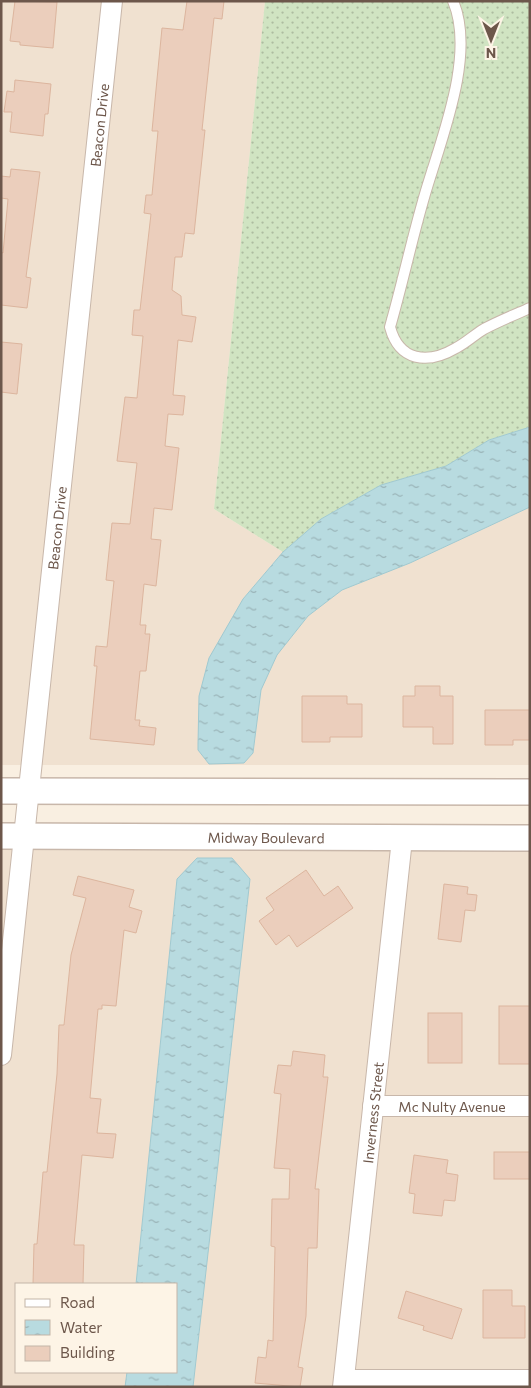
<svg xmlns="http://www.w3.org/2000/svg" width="531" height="1388" viewBox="0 0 531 1388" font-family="Commissioner,sans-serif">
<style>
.residential{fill:#f0e1d0}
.grass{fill:url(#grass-dots)}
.water{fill:url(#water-ripples);stroke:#a0c9d0}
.building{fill:#ebcebc;stroke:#dcb59e}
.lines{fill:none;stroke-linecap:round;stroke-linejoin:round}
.service-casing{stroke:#c8b7aa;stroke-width:12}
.minor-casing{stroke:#c8b7aa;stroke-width:22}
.tertiary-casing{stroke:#c8b7aa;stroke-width:28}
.service{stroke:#fff;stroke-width:10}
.minor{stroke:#fff;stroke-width:20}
.tertiary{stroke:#fff;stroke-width:25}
.labels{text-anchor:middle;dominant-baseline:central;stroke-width:4;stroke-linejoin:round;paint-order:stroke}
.street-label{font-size:14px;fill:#6d574b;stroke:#fdf4e6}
</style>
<defs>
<pattern id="grass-dots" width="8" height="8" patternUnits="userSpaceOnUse" patternTransform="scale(1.25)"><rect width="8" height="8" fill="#d0e4c2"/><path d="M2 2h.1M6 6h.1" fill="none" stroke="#adbca0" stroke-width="1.8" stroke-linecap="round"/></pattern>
<pattern id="water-ripples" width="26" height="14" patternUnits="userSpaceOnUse" patternTransform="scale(1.25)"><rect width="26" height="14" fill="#b8dbe0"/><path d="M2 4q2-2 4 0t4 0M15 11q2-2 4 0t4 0" fill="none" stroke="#9ab4b8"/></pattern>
</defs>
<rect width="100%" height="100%" fill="#f9efe1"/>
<g class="residential">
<polygon points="1,1 265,1 214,509 283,552 243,599 243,763 253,753 261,690 277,655 308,616 342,590 410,563 530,507 530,765 1,765"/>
<polygon points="1,850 530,851 530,1387 193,1387 249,879 177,879 136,1284 16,1284 16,1372 127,1372 125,1387 1,1387"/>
</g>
<polygon class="grass" points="265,1 530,1 530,427 489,440 446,466 381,485 321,519 283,552 214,509"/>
<g class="water">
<polygon points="530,427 530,507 410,563 342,590 308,616 277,655 261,690 253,753 244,763 209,764 198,750 198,744 199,696 209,658 243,599 283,552 321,519 381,485 446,466 489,440"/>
<polygon points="197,858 232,858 250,879 193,1387 125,1387 127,1372 176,1372 176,1284 136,1284 177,879"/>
</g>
<g class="building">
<polygon points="15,1 57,2 53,48 20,45 20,42 10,41"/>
<polygon points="187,1 224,1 222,19 214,18 202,130 205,130 194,234 185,233 182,257 175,257 172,290 181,296 182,315 196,317 192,342 178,340 173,395 185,396 183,415 168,414 165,446 179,448 172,510 154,508 151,539 161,540 156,586 144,584 140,625 146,625 145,634 150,634 146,671 140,671 135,720 140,720 139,726 156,728 154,745 90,739 97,666 94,666 96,646 107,647 114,581 106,580 112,523 130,524 137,463 117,461 125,397 137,398 143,336 132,335 134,310 140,310 151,214 144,213 146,195 152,195 158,131 152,131 162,28 183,30"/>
<polygon points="15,80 51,84 48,114 45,114 43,136 10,132 12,112 4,112 7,91 14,92"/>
<polygon points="11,169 40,172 26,277 31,278 27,308 1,305 1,252 3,253 8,199 1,198 1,176 10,177"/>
<polygon points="1,342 22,344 17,394 1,392"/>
<polygon points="415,686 440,686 440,696 453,696 453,744 433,744 433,727 403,727 403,696 415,696"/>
<polygon points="302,696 347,696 347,704 362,704 362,737 330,737 330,742 302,742"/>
<polygon points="485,710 530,710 530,740 513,740 513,745 485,745"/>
<polygon points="306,870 324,896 338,886 353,908 297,947 289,935 276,945 259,921 274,910 266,898"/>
<polygon points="78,876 134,890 129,907 142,911 136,933 124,930 116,1006 102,1005 102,1009 98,1009 90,1098 101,1099 97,1133 116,1134 113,1158 82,1155 74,1245 84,1245 83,1284 33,1284 34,1244 37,1244 43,1172 47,1172 57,1074 59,1025 64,1025 71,955 86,898 73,895"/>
<polygon points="444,884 468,887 467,894 477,895 475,911 465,910 461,942 438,939"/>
<rect x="499" y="1006" width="31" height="58"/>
<rect x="428" y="1013" width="34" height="50"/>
<polygon points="293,1051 325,1055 323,1077 328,1077 315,1189 319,1189 317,1248 308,1248 306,1316 298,1367 303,1368 300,1387 255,1383 258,1357 266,1358 268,1340 273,1341 275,1247 271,1246 272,1199 289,1199 290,1169 274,1168 281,1094 274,1093 278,1065 291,1066"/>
<rect x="494" y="1152" width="36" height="27"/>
<polygon points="414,1155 448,1160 446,1173 458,1175 455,1201 444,1200 442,1216 413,1213 415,1194 409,1193"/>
<polygon points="483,1290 512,1290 512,1306 525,1306 525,1338 483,1338"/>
<polygon points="406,1291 462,1309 452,1339 423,1330 424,1326 398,1318"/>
</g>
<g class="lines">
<defs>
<path id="service" d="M 453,1 C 477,57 438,146 423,201 C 411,243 402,285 390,327 C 399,361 427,365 456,348 C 466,343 474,335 484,329 C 499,321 514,315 530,308"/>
<g id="minor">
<path id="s1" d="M 1,1055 L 112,1"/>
<path id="s2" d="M 373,1106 L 530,1106"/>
<polyline points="344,1380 530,1380"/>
<path id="s3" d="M 343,1387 L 402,839"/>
</g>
<g id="tertiary">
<polyline points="1,791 530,792"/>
<path id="s4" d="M 1,836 L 530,838"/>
</g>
</defs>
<use href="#service" class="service-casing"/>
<use href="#minor" class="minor-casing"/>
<use href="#tertiary" class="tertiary-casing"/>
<use href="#service" class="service"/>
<use href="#minor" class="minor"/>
<use href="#tertiary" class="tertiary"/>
</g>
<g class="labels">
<g class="street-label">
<text stroke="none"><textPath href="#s1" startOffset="935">Beacon Drive</textPath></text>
<text stroke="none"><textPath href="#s1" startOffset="530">Beacon Drive</textPath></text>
<text stroke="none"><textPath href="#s4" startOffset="265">Midway Boulevard</textPath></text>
<text stroke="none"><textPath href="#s2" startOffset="79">Mc Nulty Avenue</textPath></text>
<text stroke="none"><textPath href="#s3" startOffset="276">Inverness Street</textPath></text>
</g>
</g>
<rect width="531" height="1388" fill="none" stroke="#6d574b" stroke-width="5"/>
<rect x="15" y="1283" width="162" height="90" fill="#fdf4e6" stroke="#c3b5a8"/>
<rect x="25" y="1299" width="25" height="8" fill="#ffffff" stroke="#c3b5a8"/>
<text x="60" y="1308" font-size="15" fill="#6d574b">Road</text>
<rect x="25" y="1320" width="25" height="15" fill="url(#water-ripples)" stroke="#c3b5a8"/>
<text x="60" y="1333" font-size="15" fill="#6d574b">Water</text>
<rect x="25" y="1346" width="25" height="15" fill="#ebcebc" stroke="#c3b5a8"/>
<text x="60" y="1358" font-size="15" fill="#6d574b">Building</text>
<g transform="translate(491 40) rotate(180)" stroke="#fdf4e6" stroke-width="4" paint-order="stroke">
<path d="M0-4L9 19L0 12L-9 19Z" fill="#6d574b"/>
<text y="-8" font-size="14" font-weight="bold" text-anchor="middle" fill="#6d574b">N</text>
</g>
</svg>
